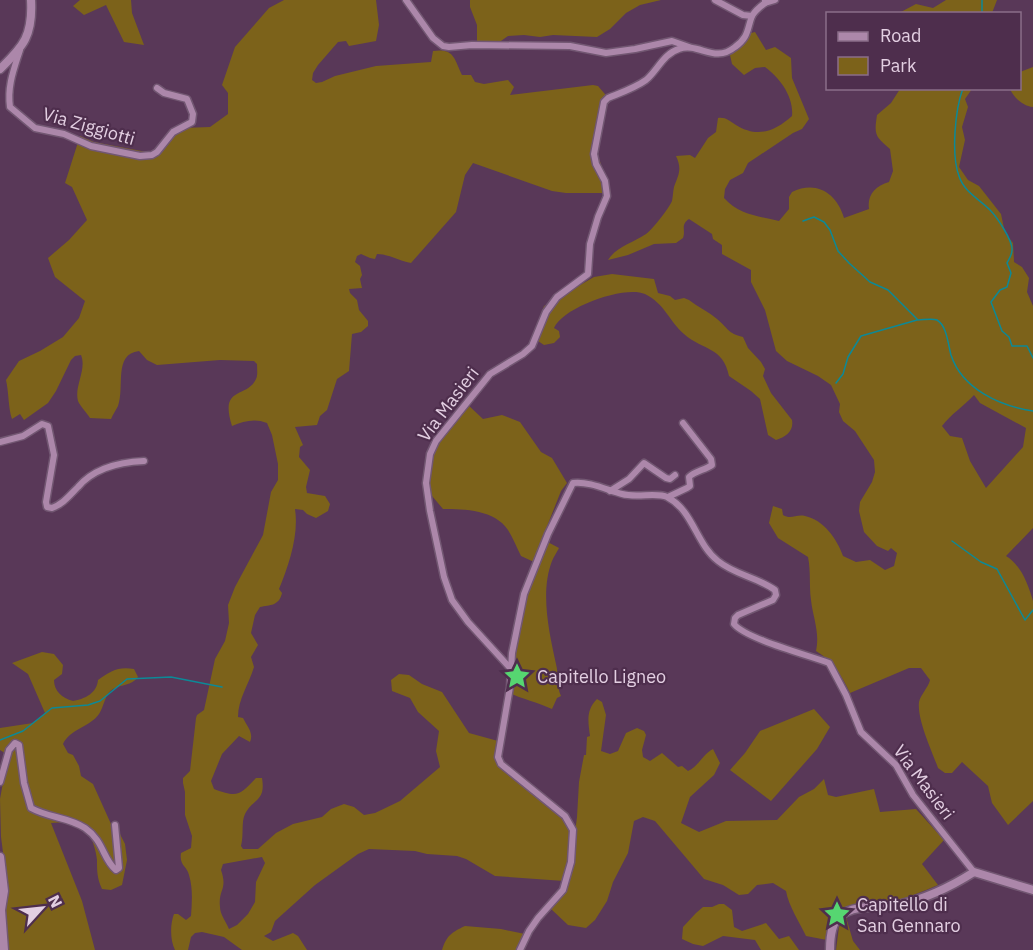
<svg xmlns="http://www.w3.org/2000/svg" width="1033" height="950" viewBox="0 0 1033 950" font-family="'IBM Plex Sans',sans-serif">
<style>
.green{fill:#7c621a;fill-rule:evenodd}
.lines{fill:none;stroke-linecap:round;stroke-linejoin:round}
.stream{stroke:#0c8997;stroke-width:1.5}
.minor-casing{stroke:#725772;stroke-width:9}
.tertiary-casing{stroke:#725772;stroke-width:11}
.minor{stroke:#ac87aa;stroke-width:6}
.tertiary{stroke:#ac87aa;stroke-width:8}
.labels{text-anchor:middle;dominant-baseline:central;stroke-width:4.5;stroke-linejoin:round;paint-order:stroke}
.street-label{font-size:18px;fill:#e3cfe2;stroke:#4e2e4d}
.poi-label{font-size:18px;fill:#e3cfe2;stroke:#4e2e4d;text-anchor:start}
</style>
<rect width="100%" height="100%" fill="#593858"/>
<g class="green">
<polygon points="80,0 131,0 132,13 144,45 124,42 106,5 84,15 73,6"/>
<path d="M 284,0 L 376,0 L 379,25 L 376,41 L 349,46 L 346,41 L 338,42 L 318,65 L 313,73 L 312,80 L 316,83 L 322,82 L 335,76 L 376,66 L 431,62 L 433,51 C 454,48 454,58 462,75 L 471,75 L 475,82 L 484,84 L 508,80 L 514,87 L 510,95 L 593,85 L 598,86 L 610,100 L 606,105 L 596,150 L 611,193 L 566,193 L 552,191 L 473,163 L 465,175 L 456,212 L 411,263 C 399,261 389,254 377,254 L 375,259 L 370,258 L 361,254 L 357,256 L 355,262 L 360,266 L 362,275 L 360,279 L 362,288 L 349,289 L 350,293 L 357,300 L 359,310 L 368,321 L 368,326 L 361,332 L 352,334 L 349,371 L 337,379 L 327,410 L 320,416 L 317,425 L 295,427 L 303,445 L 300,447 L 299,457 L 310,470 L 306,487 L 307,493 L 325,496 L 330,504 L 328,511 L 316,518 L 307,514 L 303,510 L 295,509 C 299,535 289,565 279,589 L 282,593 C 279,606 270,605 260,607 L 255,615 L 251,633 L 258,645 L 251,657 L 254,667 C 249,684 238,699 238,717 L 243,718 C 247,726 254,733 250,742 L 239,736 L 222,754 L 211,781 L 214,789 C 238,798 240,795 256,778 L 262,778 C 266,802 253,798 245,814 C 241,822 244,835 241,846 L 243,849 L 258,849 L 276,833 L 293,824 L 322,817 L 331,809 L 344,804 L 354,807 L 364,815 L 375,813 L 400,801 L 440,767 L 436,751 L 439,731 L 418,712 L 410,698 L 392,691 L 391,680 L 399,674 L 409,675 L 422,684 L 442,692 L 469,733 L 498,741 L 497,758 L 499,766 L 549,807 L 572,822 L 570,857 L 564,881 L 495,876 L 466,859 L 457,856 L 427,854 L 415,851 L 369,849 L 358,854 L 315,885 L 275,921 L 271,932 L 264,936 L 273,941 L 293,933 L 298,936 L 307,950 L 242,950 L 224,937 L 202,932 L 195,933 L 191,937 L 188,950 L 175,950 C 170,940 170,924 174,914 L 178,914 L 186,920 L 191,916 C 192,902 193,888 189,875 C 187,866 179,866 181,853 L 191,848 L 192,836 L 185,815 L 185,792 L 183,783 L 183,778 L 190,771 L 196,718 L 197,715 L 204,710 L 215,659 L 225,641 L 229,623 L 228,605 L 235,587 L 263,535 L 271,492 L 278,480 L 278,464 L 272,435 L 267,423 C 255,418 244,421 232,426 C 219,385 247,399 256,379 C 258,375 257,369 257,364 L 254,361 L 220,360 L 157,365 L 147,360 L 139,351 C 113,354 125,387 118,406 C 116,410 113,414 111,419 L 90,418 C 87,413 80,406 78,401 C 74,386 87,370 81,355 L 75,356 L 71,360 L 56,391 L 48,403 L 24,420 L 20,414 L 12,419 C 8,407 9,393 6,380 L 19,361 L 40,351 L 63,337 L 79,318 L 85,301 L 55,277 L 48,258 L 69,240 L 87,220 L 72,187 L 65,183 L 80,136 L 94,142 L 152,153 L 183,128 L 210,127 L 228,114 L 228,93 L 222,85 L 235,47 L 269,8 ZM 262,857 L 265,863 L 256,882 L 255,902 L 248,914 L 237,925 L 229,929 C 226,922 220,914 220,907 C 218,889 228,890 221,870 L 223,864 Z"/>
<polygon points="470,0 661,0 640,5 626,13 610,29 597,37 553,35 540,37 524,35 508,36 498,43 477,43 477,25 470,7"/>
<polygon points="946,0 997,0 992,13 899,13 916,4 933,8"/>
<path d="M 755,32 L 766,50 L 775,47 L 791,58 L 792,78 L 809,119 L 802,129 L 793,133 L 748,163 L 743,173 L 730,180 L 725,189 L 724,198 C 739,215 759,216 779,221 L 789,209 L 789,197 L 792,192 C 816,180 837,193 844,218 L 869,209 C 867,195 875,186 889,182 L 893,171 L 890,149 C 875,136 874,135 877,115 L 891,103 L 900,89 L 972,89 L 965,99 L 968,107 L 962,127 L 965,140 L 959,167 L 968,180 L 979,186 L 1001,214 L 1005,233 L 1013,243 L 1014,262 L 1022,267 L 1029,278 L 1027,292 L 1033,306 L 1033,528 L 1006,556 C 1021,565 1028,584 1033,601 L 1033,801 L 1008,825 L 992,803 L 988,786 L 962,762 L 952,773 L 945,773 L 938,768 C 932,751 917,720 919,702 C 921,694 928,688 930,680 L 921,668 L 909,668 L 850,693 C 842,676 833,661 816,651 C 820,632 813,618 811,600 C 809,585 811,572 808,557 L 778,538 L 769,523 L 773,506 L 782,509 L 783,515 C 791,520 796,514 805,516 C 824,520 837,539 843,556 L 856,562 L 870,560 L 885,570 L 894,566 L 897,553 L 891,548 L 888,551 L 877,546 L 864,532 L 859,511 L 860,502 L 872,482 L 875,472 L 874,460 L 855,431 L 843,421 L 839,412 L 840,404 L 831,385 L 818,376 L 787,361 L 776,351 L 765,310 L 751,282 L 751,270 L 722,254 L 722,245 L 713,239 L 712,234 L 689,219 C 680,225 686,230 683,238 L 676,243 L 654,244 L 628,255 L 608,260 C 617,246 633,243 646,234 C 653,229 669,208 672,201 C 673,196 673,191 674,187 C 679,174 682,169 676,156 L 690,155 L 695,158 L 708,138 L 716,132 L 718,118 C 726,117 729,121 736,125 C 757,138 774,132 792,116 C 794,97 780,78 765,67 L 755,68 L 744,75 L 732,64 L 730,55 L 751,33 ZM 974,395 L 980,403 L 1026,428 L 1023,447 L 986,488 L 970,461 L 962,438 L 950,436 L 942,426 C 951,414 964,406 974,395 Z"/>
<path d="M 1033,67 L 1033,107 C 1023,106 1014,98 1010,89 L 1020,88 L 1020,72 Z"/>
<path d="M 612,274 L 654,279 L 658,293 L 670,296 L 675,300 L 684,298 L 689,300 C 698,307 709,312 717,319 C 729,329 727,333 743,337 L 748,348 L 761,362 L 765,369 L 763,376 L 771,393 L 792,420 C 794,431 786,437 776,440 L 768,435 L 760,399 L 751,391 L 729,376 C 723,346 703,351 684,334 C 669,321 665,304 645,294 C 625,285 563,307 554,328 L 559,331 L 560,337 L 554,343 L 544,345 L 532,337 L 544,306 L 594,277 Z"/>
<path d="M 467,404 L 483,419 L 502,415 L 520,422 L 541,452 L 552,458 L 567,483 L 561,491 L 542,539 L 559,548 C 557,552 554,556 552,561 C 540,592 549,632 556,664 C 559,676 556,685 561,696 L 557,698 L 552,709 C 537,702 522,699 507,692 C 510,644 518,607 534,562 L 521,556 C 517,548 513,538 508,530 C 495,510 465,509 443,509 L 427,490 L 426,458 L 432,455 L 437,444 Z"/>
<path d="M 42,652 L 54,654 L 63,665 L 62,674 L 54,680 C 54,691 62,698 73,701 C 85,699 97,693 98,680 C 110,671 119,666 134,669 L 138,677 C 131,686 122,684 113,689 C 105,693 104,707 99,714 C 90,727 70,729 63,744 L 68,753 L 73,755 L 79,766 L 81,776 L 93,784 L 111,824 L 118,830 L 125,844 L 127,860 L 122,885 L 111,890 L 102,889 C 97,878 97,871 97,860 C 96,850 92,839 88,830 L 67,822 L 51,823 L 82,901 L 95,950 L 7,950 L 5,919 L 7,883 L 1,837 L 0,799 L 8,755 L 0,750 L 0,728 L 33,723 L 45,713 L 28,674 L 12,663 Z"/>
<path d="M 597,699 L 602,702 L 606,715 L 601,751 L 610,754 L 618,751 L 626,733 L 637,728 L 644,731 L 646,735 L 642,750 L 643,757 L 650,761 L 662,753 L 678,767 L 682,766 L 688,771 C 699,766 702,755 713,749 L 720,763 L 714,775 L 690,797 L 681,823 L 699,832 L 726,821 L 777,820 L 799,797 L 814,789 L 824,779 L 828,795 L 836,797 L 874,789 L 880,812 L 916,809 L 944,840 L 922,864 L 938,885 C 924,891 909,897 894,901 C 858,908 836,892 827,940 L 806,936 C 799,921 789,907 786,891 L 773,883 L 757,885 L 748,894 L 739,895 L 723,885 L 704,879 L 655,821 L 643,817 L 634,821 L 628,853 L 613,882 L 607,901 L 595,920 L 586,928 L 568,925 L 550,908 L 564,892 L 569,881 L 577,817 L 579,782 L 584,755 L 586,755 L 587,737 L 590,736 C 588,721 586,710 597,699 Z"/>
<polygon points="814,709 830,727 817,749 771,801 730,770 745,753 760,731"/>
<polygon points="719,904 724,904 732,910 734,927 742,931 766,923 779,939 789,936 799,950 761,950 755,940 723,936 703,946 693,944 682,939 683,927 696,913 703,907 712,907"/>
<polygon points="846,917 853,941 860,950 836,950 839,927"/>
<path d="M 465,926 L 501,929 L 525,934 L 518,950 L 442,950 C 446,936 452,932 465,926 Z"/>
</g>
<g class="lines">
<g class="stream">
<polyline points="982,14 982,0"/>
<path d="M 963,88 C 955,110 951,155 959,176 C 964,192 979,199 990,210 C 997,217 1013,241 1012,250 C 1012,255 1009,259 1007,263 L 1011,273 L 1007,287 L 1000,290 L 991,302 L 1002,331 L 1009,337 L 1012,346 L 1027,346 L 1033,358"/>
<path d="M 803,221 L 814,217 L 824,222 L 830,230 L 838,251 L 849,263 L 870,282 L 888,290 L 918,320 C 923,320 932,318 937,320 C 947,326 948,344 951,355 C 962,389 1000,406 1033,411"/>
<polyline points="836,383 843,374 848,357 861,336 917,320"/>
<polyline points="952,541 981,562 997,569 1025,620 1033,610"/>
<polyline points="0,740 23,731 52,708 88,705 100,701 127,679 171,677 222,687"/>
</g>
<defs>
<g id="minor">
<polyline points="406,0 433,38 443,46 449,47 472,45 570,46 606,53 635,49 672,41 689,47"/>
<polyline points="715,0 743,15 752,16"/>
<polyline points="765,3 775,0"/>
<path d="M 20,50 C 14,69 7,86 10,107 L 35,128 L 64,134 L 91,146 L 140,156 L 152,155 L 157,152 L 173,132 L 192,122 L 193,114 L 187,99 L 164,93 L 157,88"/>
<path d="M 0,442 L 23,436 L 42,424 L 48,426 L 54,455 L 46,502 L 47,507 L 52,508 C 63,504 69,496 78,487 C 94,468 121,462 144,461"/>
<polyline points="610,491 629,479 644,463 666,478 670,479 675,475"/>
<path d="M 668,497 L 687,488 L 690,486 L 689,477 C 695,471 705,470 712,465 L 711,459 L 683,423"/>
<path d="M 511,669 L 468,622 L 452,600 L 444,577 L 430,511 L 426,483 L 430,454 L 436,441 L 490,374 L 523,354 L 532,346 L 546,312 L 557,297 L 588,274 L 590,244 L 598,217 L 607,196 L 605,181 L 596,164 L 594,154 L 604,102 L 608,98 C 620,93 635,88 646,80 C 657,71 664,53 679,49 C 699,42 714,64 735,47 C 749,37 747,29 752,16 C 755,11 761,6 765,3 L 765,0"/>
<path d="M 0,782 L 9,750 L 15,743 L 19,745 L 24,783 L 31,808 C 49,818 68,817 85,828 C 104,841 103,860 116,870 L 119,868 L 115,825"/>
<path d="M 520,950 L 529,931 L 538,918 L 563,890 L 571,862 L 573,830 L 565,816 L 501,764 L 498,757 L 510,687 L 512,653 L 524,594 L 548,534 L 573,483 C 589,481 607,490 622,494 C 636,498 658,492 667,497 C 693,510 696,544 718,561 C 735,575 757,577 775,590 L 776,595 L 773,600 L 738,615 L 735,618 L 734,624 C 746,639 808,655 829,663 L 846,695 L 861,732 L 896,765 L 913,795 L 974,872"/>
</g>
<g id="tertiary">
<path d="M 0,69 C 24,46 33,35 31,0"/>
<polyline points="0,857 4,891 1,910 4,950"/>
<path d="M 830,950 C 830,939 831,923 840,916 C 856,903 880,909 898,905 C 925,899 952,886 974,872 L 1033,890"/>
</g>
</defs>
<use href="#minor" class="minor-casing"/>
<use href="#tertiary" class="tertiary-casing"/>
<use href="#minor" class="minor"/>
<use href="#tertiary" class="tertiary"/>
</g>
<defs>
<symbol id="sight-bare" viewBox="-9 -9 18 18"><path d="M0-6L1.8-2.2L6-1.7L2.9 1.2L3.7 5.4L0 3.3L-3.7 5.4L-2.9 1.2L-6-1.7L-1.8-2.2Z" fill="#56d671" stroke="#4e2e4d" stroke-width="2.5" paint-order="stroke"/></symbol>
</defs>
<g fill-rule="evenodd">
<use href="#sight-bare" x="498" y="657" width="38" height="38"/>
<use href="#sight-bare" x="818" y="895" width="38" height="38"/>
</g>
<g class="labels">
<g class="street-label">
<text transform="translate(89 126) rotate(16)">Via Ziggiotti</text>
<text transform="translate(448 404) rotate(-53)">Via Masieri</text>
<text transform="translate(924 782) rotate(53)">Via Masieri</text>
</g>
<g class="poi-label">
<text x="537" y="676">Capitello Ligneo</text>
<text x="857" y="904">Capitello di<tspan x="857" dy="21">San Gennaro</tspan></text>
</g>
</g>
<rect x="826" y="12" width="195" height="78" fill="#4e2e4d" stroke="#8a6e89" stroke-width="1.5"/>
<rect x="838" y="32" width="30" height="9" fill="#ac87aa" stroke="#8a6e89" stroke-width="1.5"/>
<text x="880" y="42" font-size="18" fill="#e3cfe2">Road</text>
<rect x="838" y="57" width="30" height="18" fill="#7c621a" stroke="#8a6e89" stroke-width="1.5"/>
<text x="880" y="72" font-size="18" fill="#e3cfe2">Park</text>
<g transform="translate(42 908) rotate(63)" stroke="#4e2e4d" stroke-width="4.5" paint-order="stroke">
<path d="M0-4.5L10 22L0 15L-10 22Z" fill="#e3cfe2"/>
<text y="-9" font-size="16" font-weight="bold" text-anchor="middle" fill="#e3cfe2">N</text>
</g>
</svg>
